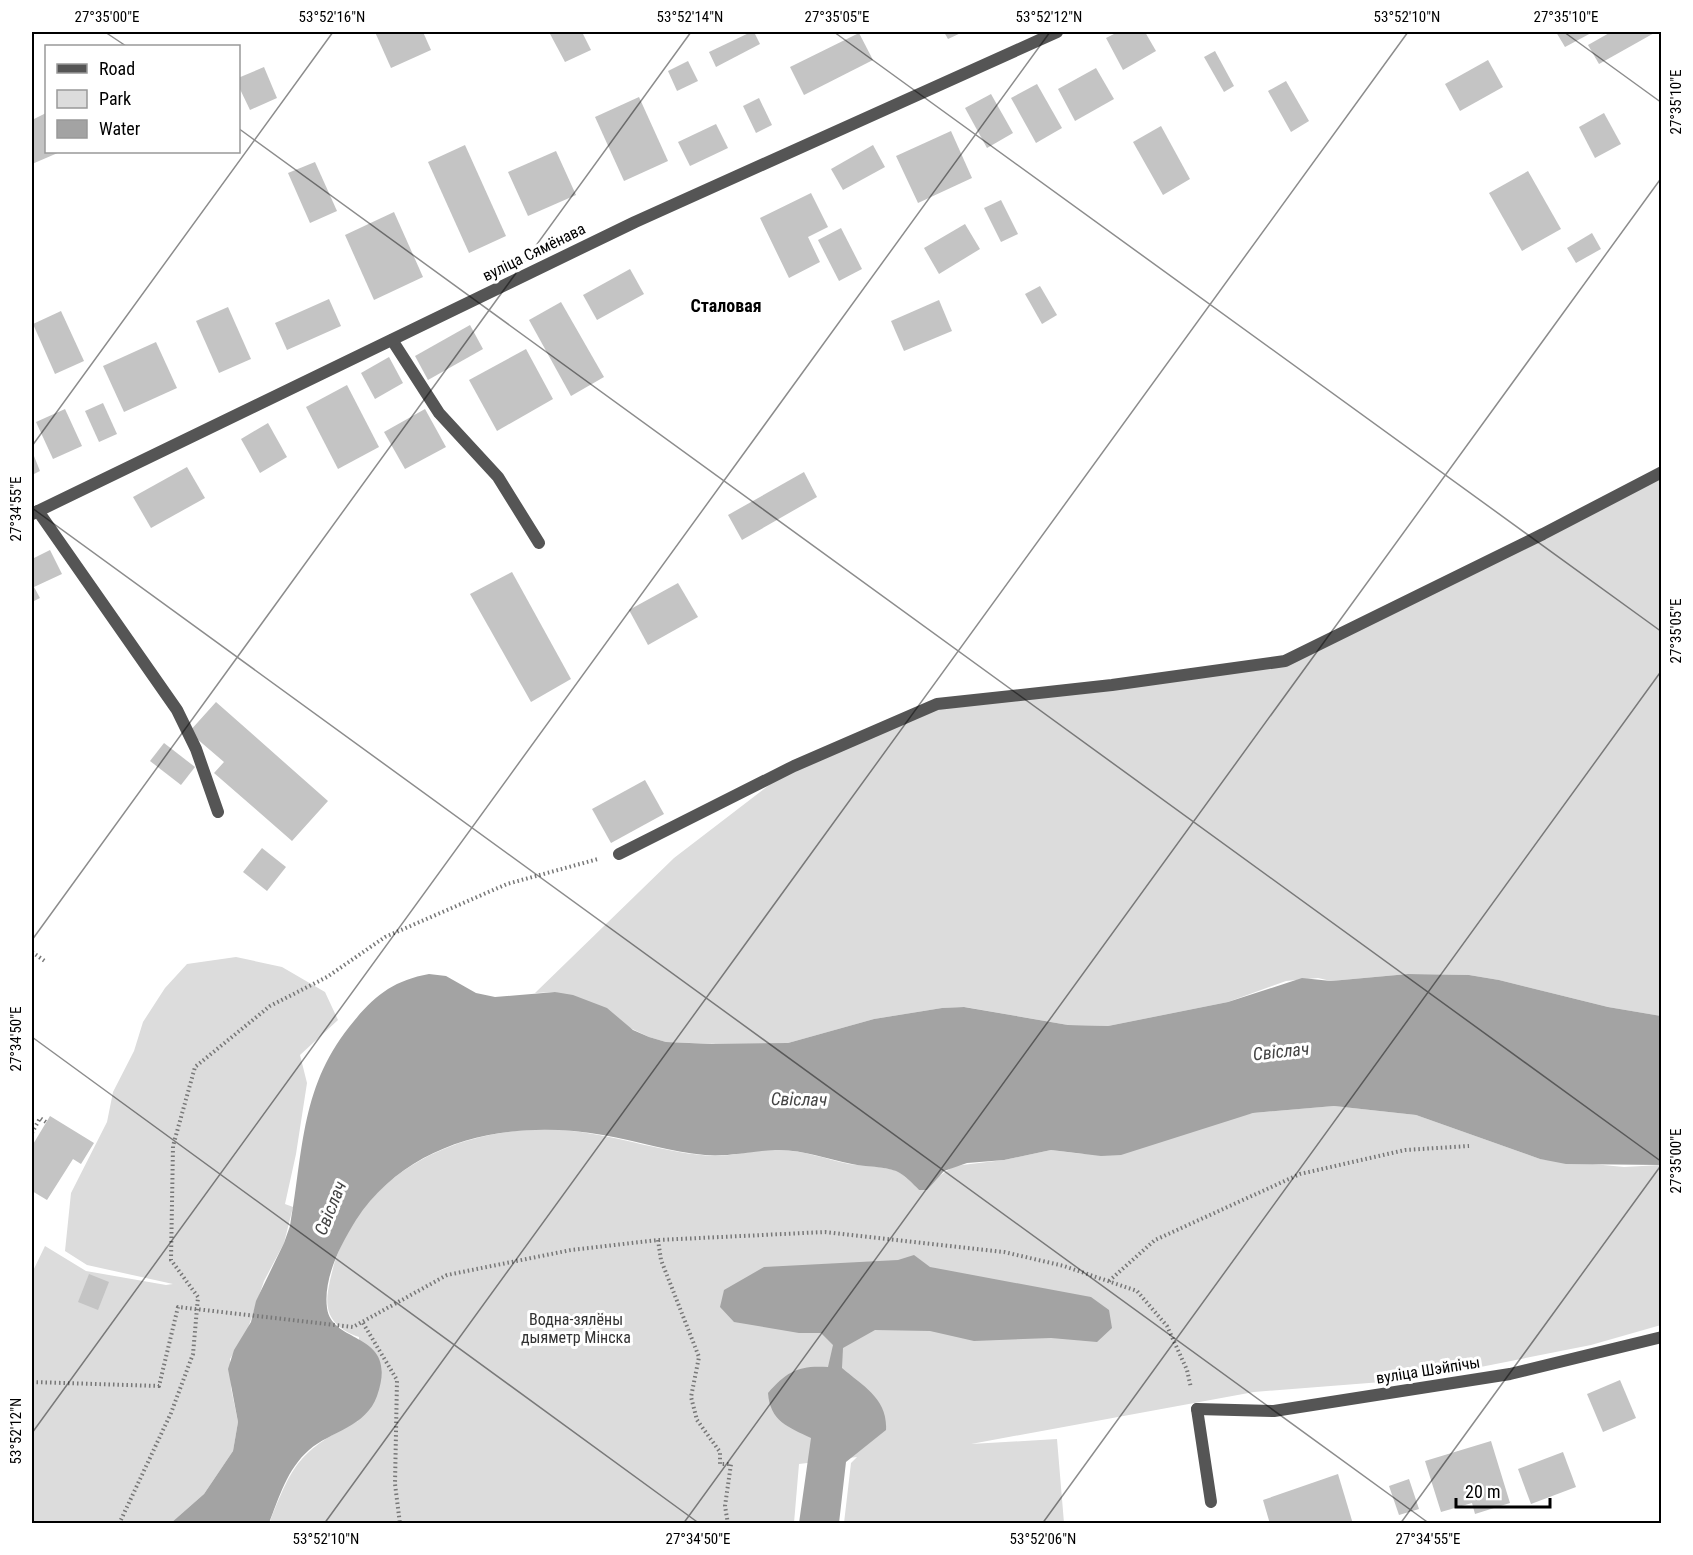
<svg xmlns="http://www.w3.org/2000/svg" width="1693" height="1555" viewBox="0 0 1693 1555" font-family="'Roboto Condensed',sans-serif">
<style>
.green{fill:#dcdcdc}
.water{fill:#a3a3a3}
.building{fill:#c4c4c4}
.lines{fill:none;stroke-linecap:round;stroke-linejoin:round}
.path{stroke:#777;stroke-width:4;stroke-dasharray:1.5 3;stroke-linecap:butt}
.service{stroke:#555;stroke-width:12}
.minor{stroke:#555;stroke-width:12}
.ticks{fill:none;stroke:#000;stroke-width:1.5;stroke-opacity:0.45}
.labels{text-anchor:middle;dominant-baseline:central;stroke-width:6;stroke-linejoin:round;paint-order:stroke}
.street-label{font-size:16px;fill:#000;stroke:#fff}
.park-label{font-size:16px;fill:#333;stroke:#fff}
.neighbourhood-label{font-size:18px;font-weight:bold;fill:#000;stroke:#fff}
.water-label{font-size:18px;font-style:italic;fill:#444;stroke:#fff}
.neatline{fill:none;stroke:#000;stroke-width:2}
.ticks-label{font-size:15px;text-anchor:middle;fill:#000}
</style>
<rect width="100%" height="100%" fill="#fff"/>
<g class="green">
<polygon points="1661,472 1661,1016 1608,1007 1499,980 1469,975 1408,974 1331,981 1318,978 1286,981 1228,1002 1108,1026 1068,1025 965,1007 942,1008 874,1019 788,1043 741,1045 666,1042 649,1037 555,992 535,993 674,858 794,766 937,704 1285,661"/>
<polygon points="236,957 282,967 325,992 338,1020 300,1055 307,1083 296,1154 285,1204 293,1207 284,1243 264,1281 247,1331 230,1359 231,1388 238,1422 233,1451 204,1494 171,1523 32,1523 32,1273 45,1246 86,1271 166,1285 173,1284 87,1265 65,1251 71,1193 107,1122 113,1092 134,1051 143,1022 165,988 187,964"/>
<path d="M 1334,1106 L 1416,1115 L 1540,1159 L 1624,1167 L 1661,1165 L 1661,1325 L 1591,1345 L 1420,1379 L 1254,1392 L 971,1444 L 1057,1439 L 1064,1523 L 844,1523 L 851,1463 L 857,1457 L 799,1464 L 794,1523 L 269,1524 C 293,1463 299,1451 358,1421 L 359,1337 C 336,1329 324,1316 328,1291 C 347,1173 463,1120 572,1131 C 620,1136 667,1154 715,1156 C 736,1156 757,1149 778,1150 C 803,1150 825,1159 849,1164 C 864,1166 880,1166 894,1170 C 904,1174 912,1183 919,1190 L 954,1166 L 1004,1160 L 1051,1150 L 1083,1154 L 1253,1113 Z"/>
</g>
<g class="water">
<path d="M 429,974 L 446,976 L 476,993 L 495,997 L 555,992 L 573,995 L 607,1008 L 633,1030 L 649,1037 L 666,1042 L 712,1044 L 788,1043 L 874,1019 L 942,1008 L 964,1007 L 1068,1025 L 1108,1026 L 1228,1002 L 1302,978 L 1331,981 L 1408,974 L 1469,975 L 1499,980 L 1608,1007 L 1661,1016 L 1661,1165 L 1566,1164 L 1540,1159 L 1416,1115 L 1334,1106 L 1253,1113 L 1121,1155 L 1101,1156 L 1051,1150 L 1004,1160 L 967,1163 L 944,1171 L 927,1190 L 919,1190 C 912,1183 905,1175 896,1171 C 883,1166 866,1167 852,1164 C 826,1159 802,1149 775,1150 C 751,1151 729,1157 705,1155 C 671,1152 638,1141 603,1135 C 512,1119 410,1138 356,1220 C 341,1244 323,1278 327,1308 C 332,1346 400,1330 377,1396 C 366,1427 331,1431 309,1450 C 287,1469 279,1498 269,1523 L 171,1523 L 204,1494 L 233,1451 L 238,1422 L 228,1369 L 234,1350 L 251,1322 L 256,1301 L 284,1243 L 290,1226 C 304,1148 300,1085 354,1021 C 375,995 395,980 429,974 Z"/>
<path d="M 914,1255 L 930,1267 L 1091,1297 L 1109,1310 L 1112,1328 L 1097,1342 L 1051,1338 L 974,1341 L 930,1331 L 875,1330 L 843,1348 L 842,1368 C 863,1386 888,1399 886,1430 L 846,1462 L 839,1523 L 799,1523 L 811,1438 C 788,1427 770,1421 768,1393 C 787,1371 799,1365 828,1367 L 833,1345 L 821,1333 L 799,1333 L 734,1322 L 720,1307 L 724,1290 L 764,1267 L 898,1260 Z"/>
</g>
<g class="building">
<polygon points="375,32 423,32 431,50 391,68"/>
<polygon points="549,32 582,32 591,50 565,62"/>
<polygon points="751,32 754,32 760,44 716,67 709,52"/>
<polygon points="944,32 963,32 948,39"/>
<polygon points="1118,32 1145,32 1156,51 1123,70 1106,38"/>
<polygon points="1556,32 1593,32 1565,47"/>
<polygon points="1611,32 1656,32 1599,64 1588,45"/>
<polygon points="859,33 873,60 804,95 790,67"/>
<polygon points="1215,51 1234,86 1224,92 1204,57"/>
<polygon points="1488,60 1503,87 1460,111 1445,84"/>
<polygon points="688,61 698,81 677,91 668,71"/>
<polygon points="264,67 277,98 250,110 238,85 238,78"/>
<polygon points="1096,68 1114,99 1075,121 1058,89"/>
<polygon points="1286,81 1309,121 1291,132 1268,91"/>
<polygon points="1037,84 1062,128 1036,143 1011,98"/>
<polygon points="991,94 1013,133 987,148 965,108"/>
<polygon points="639,97 668,161 624,181 595,117"/>
<polygon points="759,98 772,125 756,133 743,106"/>
<polygon points="46,113 46,152 60,152 32,164 32,120"/>
<polygon points="1604,113 1621,144 1595,158 1579,127"/>
<polygon points="716,124 728,148 690,166 678,142"/>
<polygon points="1161,126 1190,179 1163,195 1133,142"/>
<polygon points="951,131 972,178 918,203 896,156"/>
<polygon points="465,145 506,236 469,253 428,162"/>
<polygon points="873,145 885,167 843,190 831,169"/>
<polygon points="556,151 576,195 528,216 508,172"/>
<polygon points="315,162 337,211 310,223 288,173"/>
<polygon points="1528,171 1561,229 1522,251 1489,193"/>
<polygon points="811,193 828,227 808,237 820,262 789,278 760,218"/>
<polygon points="1001,200 1018,234 1001,242 984,208"/>
<polygon points="394,212 423,277 374,300 345,235"/>
<polygon points="965,224 980,249 939,274 924,248"/>
<polygon points="841,228 862,269 839,281 818,240"/>
<polygon points="1592,233 1601,249 1576,263 1567,248"/>
<polygon points="630,269 644,294 597,320 583,295"/>
<polygon points="1040,286 1057,315 1042,324 1025,294"/>
<polygon points="329,299 341,326 287,350 275,323"/>
<polygon points="939,300 952,331 904,351 891,321"/>
<polygon points="561,302 604,377 571,396 529,320"/>
<polygon points="228,307 251,359 219,373 196,321"/>
<polygon points="61,311 84,361 55,374 33,324"/>
<polygon points="470,325 483,349 428,380 415,356"/>
<polygon points="156,342 177,388 124,412 103,366"/>
<polygon points="526,349 553,399 497,431 469,380"/>
<polygon points="389,357 403,383 375,399 361,373"/>
<polygon points="347,385 379,447 338,469 306,407"/>
<polygon points="103,403 117,434 99,442 85,411"/>
<polygon points="65,409 82,446 53,459 36,422"/>
<polygon points="425,409 446,447 405,469 384,432"/>
<polygon points="268,423 287,457 260,473 241,439"/>
<polygon points="32,451 40,471 32,475"/>
<polygon points="187,467 205,498 151,528 133,497"/>
<polygon points="804,472 817,497 742,540 728,515"/>
<polygon points="50,550 62,574 34,587 40,598 32,602 32,559"/>
<polygon points="512,572 571,679 531,702 470,594"/>
<polygon points="678,583 698,617 648,645 629,610"/>
<polygon points="216,702 328,801 292,841 214,773 224,762 189,732"/>
<polygon points="164,743 195,767 181,785 150,761"/>
<polygon points="645,780 664,814 611,843 592,809"/>
<polygon points="262,848 286,867 267,891 243,872"/>
<polygon points="50,1116 94,1143 81,1164 73,1159 47,1200 32,1191 32,1146"/>
<polygon points="89,1274 109,1282 98,1310 78,1302"/>
<polygon points="1620,1380 1636,1418 1603,1432 1587,1394"/>
<polygon points="1491,1441 1510,1503 1475,1514 1472,1503 1441,1512 1425,1461"/>
<polygon points="1563,1452 1576,1487 1531,1504 1518,1469"/>
<polygon points="1338,1474 1353,1524 1270,1524 1263,1500"/>
<polygon points="1409,1479 1419,1509 1399,1515 1389,1486"/>
</g>
<g class="lines">
<g class="path">
<polyline points="32,952 46,962"/>
<polyline points="32,1133 40,1118 46,1122"/>
<polyline points="658,1240 661,1260 699,1357 691,1397 697,1420 720,1452 720,1464 731,1464 725,1506 728,1524"/>
<polyline points="1109,1281 1155,1240 1300,1174 1405,1150 1469,1146"/>
<polyline points="363,1323 397,1380 395,1484 400,1524"/>
<polyline points="32,1382 159,1386 178,1307 353,1327 447,1275 571,1250 658,1240 825,1232 1004,1252 1064,1266 1137,1291 1167,1326 1187,1370 1191,1388"/>
<polyline points="119,1524 171,1413 193,1354 198,1297 171,1260 173,1146 195,1067 270,1006 327,977 385,937 507,884 598,859"/>
</g>
<g class="service">
<polyline points="392,340 439,413 498,477 539,543"/>
<polyline points="38,511 177,710 196,749 218,812"/>
<polyline points="619,854 794,766 937,704 1112,685 1285,661 1543,534 1662,472"/>
<polyline points="1197,1409 1211,1502"/>
</g>
<g class="minor">
<polyline points="32,514 635,222 1057,32"/>
<polyline points="1197,1409 1274,1411 1510,1374 1662,1337"/>
</g>
</g>
<path class="ticks" d="M 105,32 L 126,46M 834,32 L 1662,632M 1564,32 L 1662,103M 238,128 L 1662,1162M 32,446 L 333,32M 32,508 L 1430,1524M 32,940 L 691,32M 32,1037 L 700,1524M 32,1433 L 1050,32M 324,1524 L 1408,32M 683,1524 L 1662,177M 1042,1524 L 1662,670M 1400,1524 L 1662,1164"/>
<g class="labels">
<g class="street-label">
<text transform="translate(534 252) rotate(-26)">вуліца Сямёнава</text>
<text transform="translate(1428 1370) rotate(-9)">вуліца Шэйпічы</text>
</g>
<g class="park-label">
<text x="576" y="1319">Водна-зялёны<tspan x="576" dy="18">дыяметр Мінска</tspan></text>
</g>
<g class="neighbourhood-label">
<text x="726" y="305">Сталовая</text>
</g>
<g class="water-label">
<text transform="translate(1281 1051) rotate(-6)">Свіслач</text>
<text transform="translate(799 1099) rotate(1)">Свіслач</text>
<text transform="translate(330 1208) rotate(-68)">Свіслач</text>
</g>
</g>
<rect width="1693" height="1555" fill="none" stroke="#ffffff" stroke-width="66"/>
<rect x="45" y="45" width="195" height="108" fill="#ffffff" stroke="#999999" stroke-width="1.5"/>
<rect x="57" y="64" width="30" height="9" fill="#555555" stroke="#999999" stroke-width="1.5"/>
<text x="99" y="75" font-size="18" fill="#000000">Road</text>
<rect x="57" y="90" width="30" height="18" fill="#dcdcdc" stroke="#999999" stroke-width="1.5"/>
<text x="99" y="105" font-size="18" fill="#000000">Park</text>
<rect x="57" y="120" width="30" height="18" fill="#a3a3a3" stroke="#999999" stroke-width="1.5"/>
<text x="99" y="135" font-size="18" fill="#000000">Water</text>
<path d="M1456 1498v9h94v-9" fill="none" stroke="#000000" stroke-width="3"/>
<text x="1465" y="1498" font-size="18" fill="#000000" stroke="#ffffff" stroke-width="4.5" paint-order="stroke">20 m</text>
<rect x="33" y="33" width="1627" height="1489" class="neatline"/>
<g class="ticks-label">
<text x="107" y="22">27°35'00"E</text>
<text x="332" y="22">53°52'16"N</text>
<text x="690" y="22">53°52'14"N</text>
<text x="837" y="22">27°35'05"E</text>
<text x="1049" y="22">53°52'12"N</text>
<text x="1407" y="22">53°52'10"N</text>
<text x="1566" y="22">27°35'10"E</text>
<text transform="translate(1676 102) rotate(-90)" y="5">27°35'10"E</text>
<text transform="translate(16 509) rotate(-90)" y="5">27°34'55"E</text>
<text transform="translate(1676 631) rotate(-90)" y="5">27°35'05"E</text>
<text transform="translate(16 1039) rotate(-90)" y="5">27°34'50"E</text>
<text transform="translate(1676 1161) rotate(-90)" y="5">27°35'00"E</text>
<text transform="translate(16 1431) rotate(-90)" y="5">53°52'12"N</text>
<text x="326" y="1544">53°52'10"N</text>
<text x="698" y="1544">27°34'50"E</text>
<text x="1043" y="1544">53°52'06"N</text>
<text x="1428" y="1544">27°34'55"E</text>
</g>
</svg>
